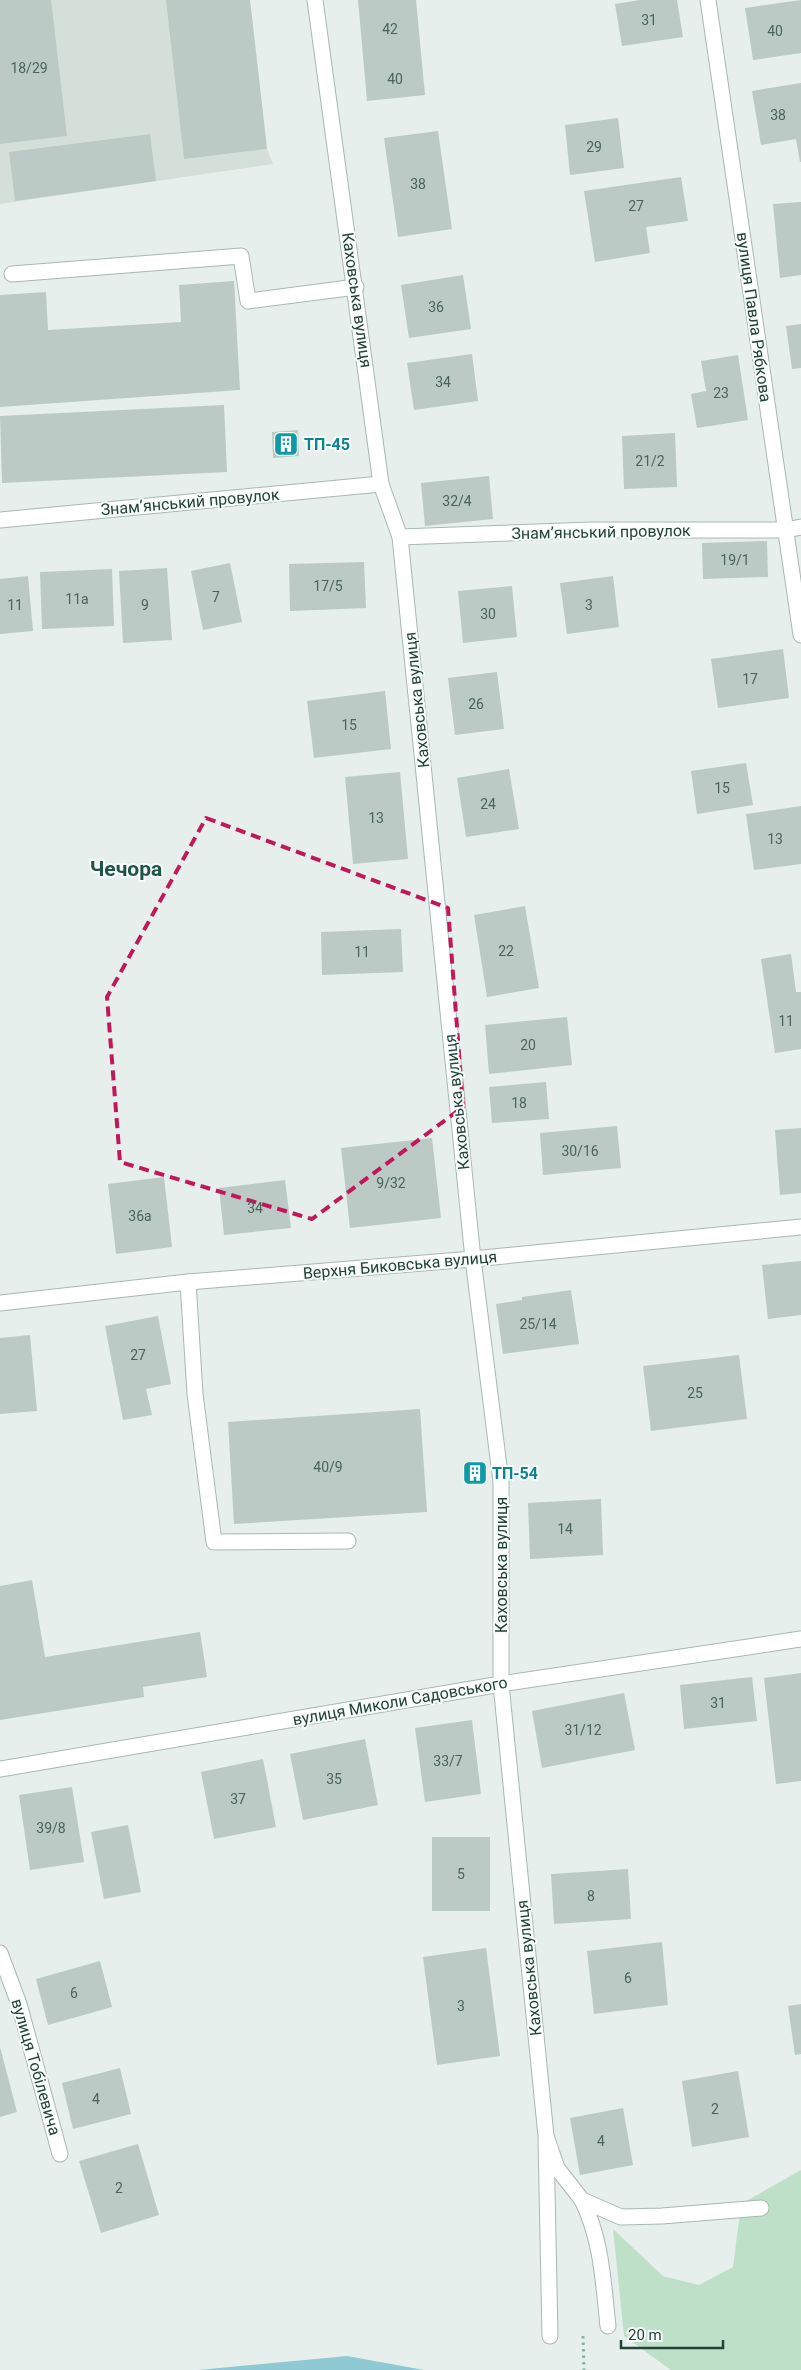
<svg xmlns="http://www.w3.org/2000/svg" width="801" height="2370" viewBox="0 0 801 2370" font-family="Roboto,sans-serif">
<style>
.built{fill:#d4dfda}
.green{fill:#bfe0c8}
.water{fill:#8ec9d4}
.building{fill:#bbcac4}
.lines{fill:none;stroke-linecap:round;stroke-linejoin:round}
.service-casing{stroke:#a8b8b2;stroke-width:17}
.minor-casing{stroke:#a8b8b2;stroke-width:17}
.tertiary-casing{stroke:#a8b8b2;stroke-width:17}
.path{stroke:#86b3a5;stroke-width:3;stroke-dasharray:2.5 4;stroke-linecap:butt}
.service{stroke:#fff;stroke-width:15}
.minor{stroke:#fff;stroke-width:15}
.tertiary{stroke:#fff;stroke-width:15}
.marked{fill:none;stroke:#c2185b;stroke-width:4;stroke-dasharray:10 6;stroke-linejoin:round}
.labels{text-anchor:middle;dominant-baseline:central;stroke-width:4;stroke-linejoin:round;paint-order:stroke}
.number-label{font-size:14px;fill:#4a645c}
.street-label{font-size:16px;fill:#24423a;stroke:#f7fbf9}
.culture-label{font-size:16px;font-weight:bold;fill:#0d838f;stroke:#f7fbf9;text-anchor:start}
.district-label{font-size:21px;font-weight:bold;fill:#1f5548;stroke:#f7fbf9}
</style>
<rect width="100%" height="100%" fill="#e6efeb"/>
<polygon class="built" points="0,0 250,0 267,149 273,164 0,204"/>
<polygon class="green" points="801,2170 801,2370 671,2370 624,2336 613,2229 663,2276 699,2285 733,2267 741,2204"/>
<polygon class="water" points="347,2356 424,2370 198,2370"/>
<g class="building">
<polygon points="0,0 51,0 67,136 0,144"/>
<polygon points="166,0 250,0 267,149 184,159"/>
<polygon points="358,0 416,0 425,95 367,101"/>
<polygon points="640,0 677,0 683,37 622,46 615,4"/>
<polygon points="801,0 801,53 753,60 745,8"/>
<polygon points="801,83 801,162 800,162 796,139 761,145 752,91"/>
<polygon points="618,118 624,168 570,175 565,125"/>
<polygon points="438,131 452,229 398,237 384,138"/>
<polygon points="150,134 156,181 15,201 9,152"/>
<polygon points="681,177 688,221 646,227 650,253 595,262 584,191"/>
<polygon points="801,202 801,275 780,278 773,204"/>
<polygon points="463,275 471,329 409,338 401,285"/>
<polygon points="234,281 240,390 0,407 0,295 46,292 48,330 181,322 179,285"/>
<polygon points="801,324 801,368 792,369 786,326"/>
<polygon points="472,354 478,401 414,410 407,363"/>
<polygon points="738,355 748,420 697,428 691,394 706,391 701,361"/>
<polygon points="224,405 227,472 2,483 0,416"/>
<polygon points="298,430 299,456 273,458 272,432"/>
<polygon points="675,433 677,487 624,489 622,436"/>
<polygon points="489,476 493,519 425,526 421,483"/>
<polygon points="767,541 768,577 703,579 702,543"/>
<polygon points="364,562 366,608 290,611 289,564"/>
<polygon points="230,563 242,622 203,630 191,571"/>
<polygon points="167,568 172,640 123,643 119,571"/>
<polygon points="112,569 114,626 42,629 40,572"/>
<polygon points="28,576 33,631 0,634 0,579"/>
<polygon points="613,576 619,627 567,634 560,583"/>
<polygon points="512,586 517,637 463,643 458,591"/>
<polygon points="783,649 789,698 718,708 711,659"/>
<polygon points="497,672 504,729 455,735 448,678"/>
<polygon points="385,691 391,749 314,758 307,701"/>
<polygon points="746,763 753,805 697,814 691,771"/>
<polygon points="509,769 519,829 466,837 457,778"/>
<polygon points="400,772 408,859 353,864 345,777"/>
<polygon points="801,806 801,864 754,870 746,814"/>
<polygon points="525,906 539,988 487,997 474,915"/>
<polygon points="401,929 403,972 322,975 321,932"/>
<polygon points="791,954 796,992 801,992 801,1049 775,1053 761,959"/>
<polygon points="567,1017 572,1065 489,1074 485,1025"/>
<polygon points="546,1082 549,1119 492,1123 489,1087"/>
<polygon points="617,1126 621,1168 543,1175 540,1133"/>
<polygon points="801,1128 801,1193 780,1195 775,1130"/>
<polygon points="432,1138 441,1218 350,1228 341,1148"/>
<polygon points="164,1177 172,1247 116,1254 108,1184"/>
<polygon points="285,1180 291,1228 224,1235 219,1188"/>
<polygon points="801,1261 801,1315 768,1319 762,1265"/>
<polygon points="571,1290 579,1344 503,1354 496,1304 522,1300 522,1297"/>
<polygon points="158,1316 171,1384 146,1389 152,1415 123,1420 105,1326"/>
<polygon points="30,1335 37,1411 0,1414 0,1338"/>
<polygon points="739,1355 747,1419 651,1431 643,1366"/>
<polygon points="420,1409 427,1512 234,1524 228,1422"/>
<polygon points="482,1466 483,1478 467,1479 466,1467"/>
<polygon points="601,1499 603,1555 530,1559 528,1503"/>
<polygon points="32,1580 45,1657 200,1632 207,1677 143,1687 144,1697 0,1720 0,1586"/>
<polygon points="801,1673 801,1781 776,1784 764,1678"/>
<polygon points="752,1677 757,1721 684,1729 680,1685"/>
<polygon points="624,1693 635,1750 542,1768 532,1711"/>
<polygon points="472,1720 481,1794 425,1802 415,1728"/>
<polygon points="365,1739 378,1805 303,1820 290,1754"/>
<polygon points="263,1759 276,1827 214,1839 201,1772"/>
<polygon points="72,1787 84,1862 30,1870 19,1795"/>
<polygon points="128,1825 141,1892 104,1899 91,1832"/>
<rect x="432" y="1837" width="58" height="74"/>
<polygon points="628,1869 631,1919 554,1924 551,1874"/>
<polygon points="662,1942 668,2005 594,2014 587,1951"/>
<polygon points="486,1948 500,2056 437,2065 423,1957"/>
<polygon points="100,1961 112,2007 48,2025 36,1979"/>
<polygon points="801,2004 801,2054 795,2055 788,2006"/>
<polygon points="0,2047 17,2112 0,2117"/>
<polygon points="120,2068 131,2114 73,2129 62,2083"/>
<polygon points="738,2071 749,2137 692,2147 682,2081"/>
<polygon points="623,2108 633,2165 580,2175 570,2118"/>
<polygon points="138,2144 159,2215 101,2233 79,2161"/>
</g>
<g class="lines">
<defs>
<g id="service">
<polyline points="12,274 241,256 248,301 356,287"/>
<polyline points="188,1282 195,1394 214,1542 348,1541"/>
<polyline points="546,2140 550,2336"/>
<polyline points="582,2200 621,2217 662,2216 761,2208"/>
<path d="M 582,2200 C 602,2241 603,2281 608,2326"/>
</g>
<g id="minor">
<polyline points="315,0 381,484 400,537 473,1259 501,1482 501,1684 546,2136 557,2168 582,2200"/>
<polyline points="708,0 801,635"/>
<polyline points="0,520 381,484"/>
<polyline points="400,537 592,530 785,530 801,527"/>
<polyline points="0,1303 188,1282 473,1259 801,1227"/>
<polyline points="0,1953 19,2004 60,2154"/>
</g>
<polyline id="tertiary" points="0,1769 501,1684 801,1639"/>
</defs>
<use href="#service" class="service-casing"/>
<use href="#minor" class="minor-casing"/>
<use href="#tertiary" class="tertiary-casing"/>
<polyline class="path" points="583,2336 584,2370"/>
<use href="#service" class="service"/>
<use href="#minor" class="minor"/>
<use href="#tertiary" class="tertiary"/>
</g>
<path class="marked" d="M 206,818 L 448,908 L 463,1107 L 312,1219 L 120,1162 L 107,997 Z"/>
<defs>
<symbol id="building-square" viewBox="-11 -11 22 22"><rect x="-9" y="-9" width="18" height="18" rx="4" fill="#0f9aa8" stroke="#f7fbf9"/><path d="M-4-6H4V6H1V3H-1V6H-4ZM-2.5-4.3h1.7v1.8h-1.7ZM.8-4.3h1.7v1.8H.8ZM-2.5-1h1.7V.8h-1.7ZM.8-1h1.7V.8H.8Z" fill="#fff"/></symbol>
</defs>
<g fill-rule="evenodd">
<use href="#building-square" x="272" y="430" width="28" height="28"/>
<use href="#building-square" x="461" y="1459" width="28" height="28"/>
</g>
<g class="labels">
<g class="number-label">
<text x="649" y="20">31</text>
<text x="390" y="29">42</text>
<text x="775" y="31">40</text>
<text x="29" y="68">18/29</text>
<text x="395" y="79">40</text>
<text x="778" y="115">38</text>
<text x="594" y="147">29</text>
<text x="418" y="184">38</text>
<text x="636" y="206">27</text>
<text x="436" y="307">36</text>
<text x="443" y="382">34</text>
<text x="721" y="393">23</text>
<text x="650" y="461">21/2</text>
<text x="457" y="501">32/4</text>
<text x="735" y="560">19/1</text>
<text x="328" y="586">17/5</text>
<text x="216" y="597">7</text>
<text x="77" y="599">11а</text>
<text x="15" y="605">11</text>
<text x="145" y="605">9</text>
<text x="589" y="605">3</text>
<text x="488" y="614">30</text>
<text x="750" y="679">17</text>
<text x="476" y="704">26</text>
<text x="349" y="725">15</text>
<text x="722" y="788">15</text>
<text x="488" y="804">24</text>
<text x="376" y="818">13</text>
<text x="775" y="839">13</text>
<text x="506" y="951">22</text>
<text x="362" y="952">11</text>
<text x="786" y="1021">11</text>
<text x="528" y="1045">20</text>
<text x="519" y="1103">18</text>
<text x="580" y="1151">30/16</text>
<text x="391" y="1183">9/32</text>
<text x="255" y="1208">34</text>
<text x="140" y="1216">36а</text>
<text x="538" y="1324">25/14</text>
<text x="138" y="1355">27</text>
<text x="695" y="1393">25</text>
<text x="328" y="1467">40/9</text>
<text x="565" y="1529">14</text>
<text x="718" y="1703">31</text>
<text x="583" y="1730">31/12</text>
<text x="448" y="1761">33/7</text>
<text x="334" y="1779">35</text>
<text x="238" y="1799">37</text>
<text x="51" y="1828">39/8</text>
<text x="461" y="1874">5</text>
<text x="591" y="1896">8</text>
<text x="628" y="1978">6</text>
<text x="74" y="1993">6</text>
<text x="461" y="2006">3</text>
<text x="96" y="2099">4</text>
<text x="715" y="2109">2</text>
<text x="601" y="2141">4</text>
<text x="119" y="2188">2</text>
</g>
<g class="street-label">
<text transform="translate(357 300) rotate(82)">Каховська вулиця</text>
<text transform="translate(754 317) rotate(82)">вулиця Павла Рябкова</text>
<text transform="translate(190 502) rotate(-5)">Знамʼянський провулок</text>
<text transform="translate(601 532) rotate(-1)">Знамʼянський провулок</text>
<text transform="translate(417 700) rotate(-96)">Каховська вулиця</text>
<text transform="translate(457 1102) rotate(-96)">Каховська вулиця</text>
<text transform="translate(400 1265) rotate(-5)">Верхня Биковська вулиця</text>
<text transform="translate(501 1565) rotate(-90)">Каховська вулиця</text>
<text transform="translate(400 1701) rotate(-10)">вулиця Миколи Садовського</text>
<text transform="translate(529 1968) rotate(-96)">Каховська вулиця</text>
<text transform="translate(36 2067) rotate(74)">вулиця Тобілевича</text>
</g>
<g class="culture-label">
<text x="304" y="444">ТП-45</text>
<text x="492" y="1473">ТП-54</text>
</g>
<g class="district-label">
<text x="126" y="869">Чечора</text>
</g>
</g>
<path d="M621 2340v8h102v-8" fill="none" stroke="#24423a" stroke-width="2.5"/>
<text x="628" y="2340" font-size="15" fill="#24423a" stroke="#f7fbf9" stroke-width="4" paint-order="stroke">20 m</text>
</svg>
